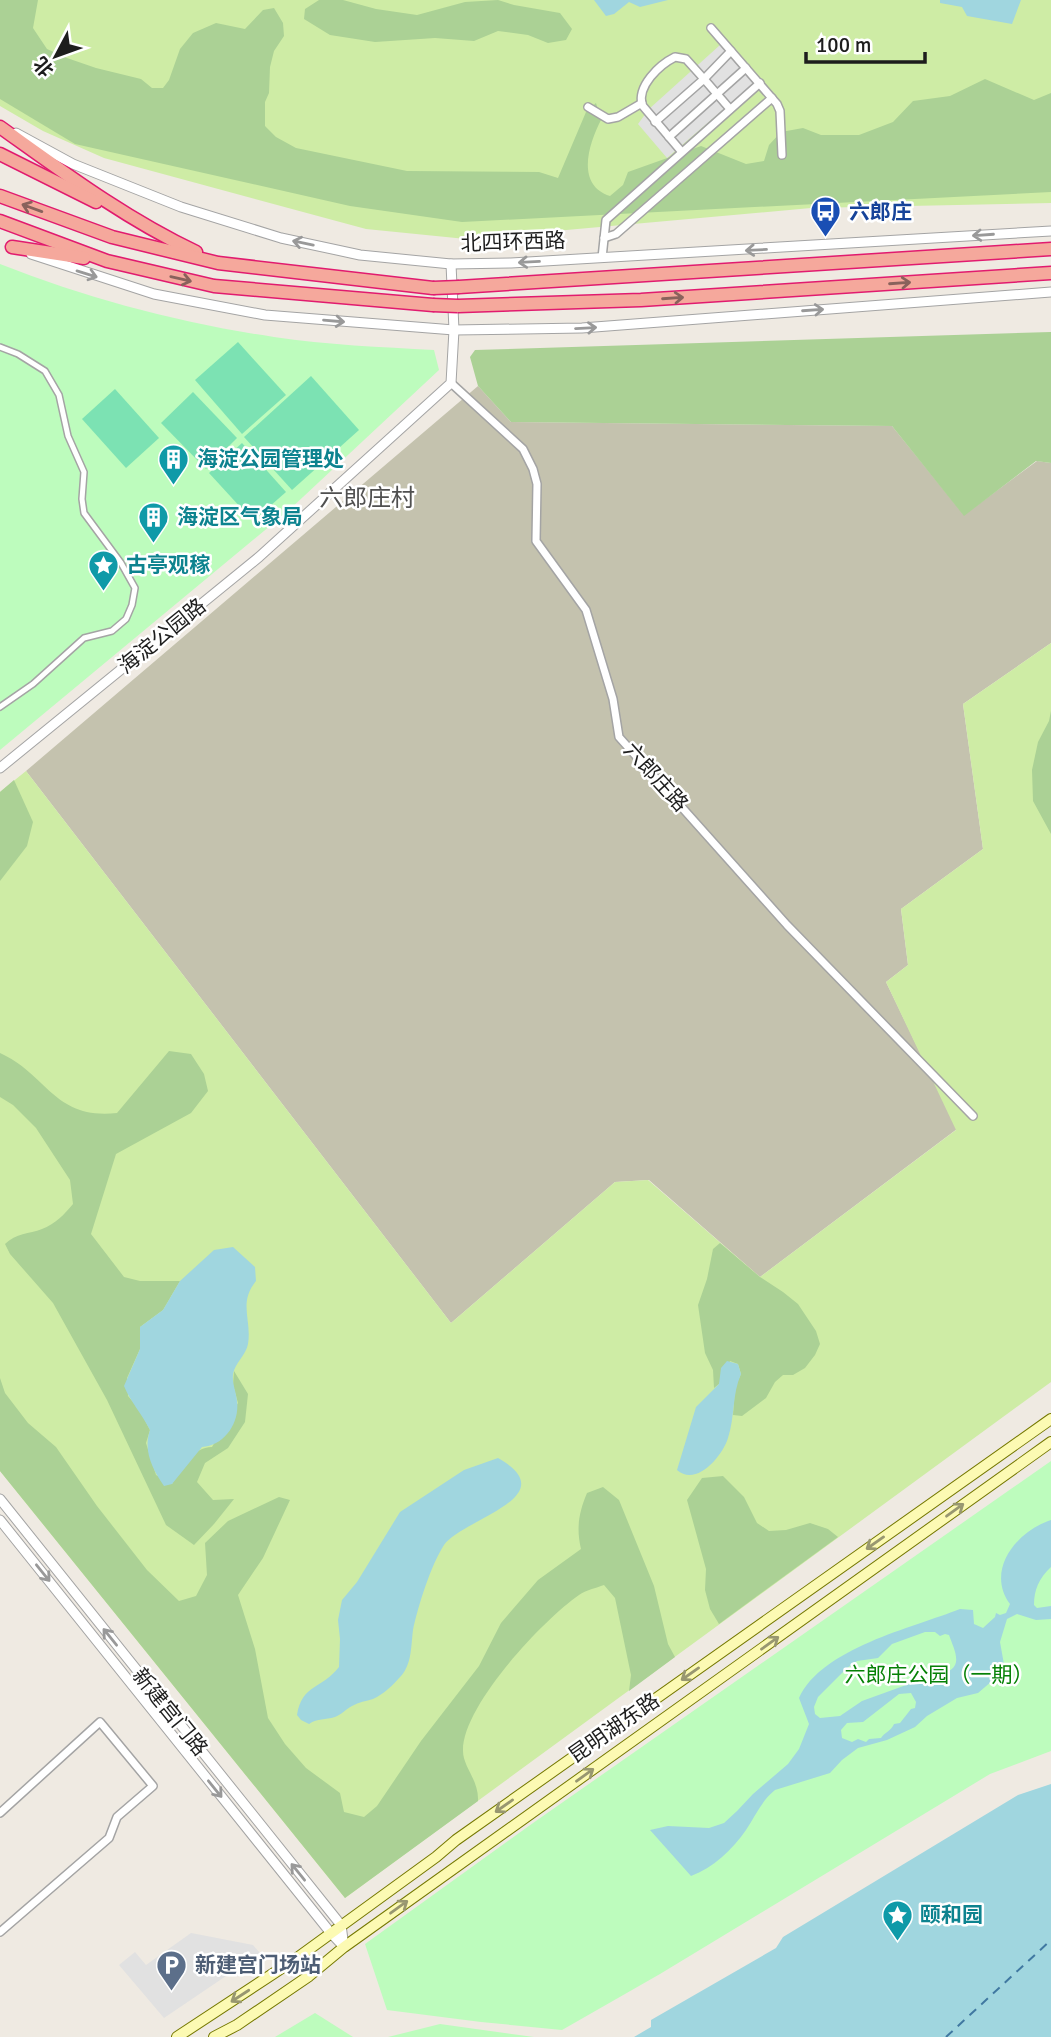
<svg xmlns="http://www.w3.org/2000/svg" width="1051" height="2037" viewBox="0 0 1051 2037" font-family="Signika,'Noto Sans SC',sans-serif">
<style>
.construction{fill:#c4c2ae}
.grass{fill:#ceeca5}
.forest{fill:#abd195}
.park{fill:#bdfcbd}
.pitch{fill:#7ce2b3}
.parking{fill:#e1e1e1}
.water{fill:#a0d6df;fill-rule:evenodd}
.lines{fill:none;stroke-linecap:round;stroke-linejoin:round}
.ferry{stroke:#4078a1;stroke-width:2;stroke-dasharray:9 7;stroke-linecap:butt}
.pedestrian-casing{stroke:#a4a4a4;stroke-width:8}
.minor-casing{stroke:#a4a4a4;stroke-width:10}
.tertiary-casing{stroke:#a4a4a4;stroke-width:11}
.secondary-casing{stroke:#757800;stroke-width:12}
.trunk-casing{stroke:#e11b6f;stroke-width:15}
.pedestrian{stroke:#fff;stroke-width:5}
.minor{stroke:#fff;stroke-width:7}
.tertiary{stroke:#fff;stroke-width:9}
.secondary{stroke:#fcfab3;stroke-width:10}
.trunk{stroke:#f5a89c;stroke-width:12}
.trunk-bridge-casing{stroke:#e11b6f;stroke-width:15;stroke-linecap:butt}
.trunk-bridge{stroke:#f5a89c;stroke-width:12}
.oneway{stroke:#89625c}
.oneway2{stroke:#999}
.oneway3{stroke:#989770}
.labels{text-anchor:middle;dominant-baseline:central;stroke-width:5;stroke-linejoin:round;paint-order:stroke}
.transit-label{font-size:21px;font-weight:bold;fill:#164399;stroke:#fff;text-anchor:start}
.street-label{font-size:21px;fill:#1d1d1d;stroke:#fff}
.culture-label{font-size:21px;font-weight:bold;fill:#0d838f;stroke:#fff;text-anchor:start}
.park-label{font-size:21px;fill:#068106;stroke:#fff}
.service-label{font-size:21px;font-weight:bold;fill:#4e5e75;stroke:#fff;text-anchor:start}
.quarter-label{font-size:24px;fill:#505050;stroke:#fff}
</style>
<rect width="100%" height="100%" fill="#efeae2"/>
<polygon class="construction" points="478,386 511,422 892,426 964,515 1037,461 1051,463 1051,643 963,704 983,849 901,909 908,965 886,982 957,1129 760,1277 649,1180 615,1182 451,1323 26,771"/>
<g class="grass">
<polygon points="0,0 1051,0 1051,203 811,208 466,239 366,229 104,158 43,131 0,106"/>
<polygon points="1051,643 1051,1382 345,1898 0,1471 0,792 26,771 451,1323 615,1182 648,1180 760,1277 956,1130 886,982 908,965 901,909 983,849 963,704"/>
</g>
<g class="forest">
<path d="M 0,0 L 38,0 L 33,28 L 47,49 L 67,58 L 96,68 L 141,79 L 152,88 L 163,88 L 169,80 L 180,49 L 193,33 L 216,23 L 245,29 L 263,10 L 274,8 L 283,23 L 284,36 L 274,51 L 270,67 L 269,93 L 265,102 L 265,126 L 276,137 L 296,148 L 407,171 L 539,172 L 558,178 L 586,112 L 596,103 L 601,120 C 589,143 575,185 610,196 L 623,185 L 628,172 L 701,146 L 746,164 L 764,161 L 769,145 L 781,132 L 803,128 L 821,135 L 859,135 L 893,122 L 913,101 L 950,96 L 985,79 L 1034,100 L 1051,93 L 1051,192 L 462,222 L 350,206 L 75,144 L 0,99 Z"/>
<polygon points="319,0 343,0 376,9 417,15 465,2 498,0 514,5 560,13 572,29 566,40 548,43 528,35 498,31 474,41 435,38 375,42 330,35 304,19 305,9"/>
<polygon points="1051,332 1051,463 1036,461 964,516 892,426 511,422 478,386 470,357 475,350"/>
<polygon points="1051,711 1051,834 1033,801 1032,770 1038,742 1049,721"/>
<polygon points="14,780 33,822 27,846 0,881 0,792"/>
<path d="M 169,1051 L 191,1054 L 204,1074 L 208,1091 L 191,1113 L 116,1154 L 91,1234 L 124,1277 L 140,1281 L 180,1281 L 163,1310 L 140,1327 L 140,1349 L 127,1378 L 128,1396 L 139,1409 L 150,1430 L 146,1443 L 156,1475 L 172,1484 C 182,1468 193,1447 212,1447 L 238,1403 L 233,1385 L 234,1371 L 248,1394 L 245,1422 L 228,1448 L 205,1463 L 197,1482 L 213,1500 L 234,1499 L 214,1524 L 194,1545 L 166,1525 L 107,1400 L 53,1303 L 10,1254 L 5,1244 C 16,1233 29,1234 42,1229 C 55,1224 64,1215 73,1204 L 70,1180 L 36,1128 L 13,1105 L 0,1097 L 0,1053 C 47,1074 54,1120 117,1113 Z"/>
<polygon points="720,1243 760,1277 783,1292 798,1304 816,1331 820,1344 815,1355 805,1368 793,1375 783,1375 775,1382 766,1398 742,1416 733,1415 735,1387 741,1374 738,1364 730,1361 719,1384 714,1388 713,1370 705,1353 698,1305 707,1279 713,1249"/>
<path d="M 0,1378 L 5,1393 L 28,1423 L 56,1447 L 97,1506 L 147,1570 L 179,1601 L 196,1596 L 207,1575 L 205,1543 L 228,1521 L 279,1497 L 290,1500 L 263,1558 L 238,1595 L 255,1649 L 268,1718 L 285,1744 L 306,1768 L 340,1793 L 344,1812 L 364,1817 L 377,1806 L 421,1741 L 479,1666 L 501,1623 L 538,1580 L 581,1549 C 576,1528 579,1512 587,1493 L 603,1487 L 619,1500 L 654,1586 L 668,1644 L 675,1657 L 629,1691 L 631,1675 L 615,1598 L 604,1585 C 596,1588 586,1590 579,1595 C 543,1620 462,1706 463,1751 C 463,1767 479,1780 478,1801 L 345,1898 L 0,1471 Z"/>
<polygon points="723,1476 744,1497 757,1523 769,1531 786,1530 810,1523 828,1529 838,1537 719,1624 710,1609 705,1590 706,1569 687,1500 702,1478"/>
</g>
<g class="park">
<path d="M 0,264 C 88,299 180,323 274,337 C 327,345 381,347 434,350 L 439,370 L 288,511 L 0,750 Z"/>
<polygon points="1051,1461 1051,1751 990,1774 660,1974 562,2030 481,2022 387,2010 365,1944 533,1823"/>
<polygon points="315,2013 353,2037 275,2037"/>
<polygon points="440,2024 534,2037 388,2037"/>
</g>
<g class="pitch">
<polygon points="238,342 286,395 242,434 195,380"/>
<polygon points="311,376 359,430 292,490 244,437"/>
<polygon points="115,389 159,438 126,468 82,419"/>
<polygon points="193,392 237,438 206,469 161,423"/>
<polygon points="242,443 286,492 253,521 209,473"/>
</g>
<g class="parking">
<polygon points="720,45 754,83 667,158 638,124 649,109"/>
<polygon points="191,1933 253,1945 260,1953 164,2018 119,1965 135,1952 146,1965"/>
</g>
<g class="water">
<polygon points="594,0 668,0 640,7 629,2 614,14 606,16"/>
<polygon points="940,0 1021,0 1012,24 967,16 962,7 940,3"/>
<path d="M 233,1247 L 255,1267 L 256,1281 C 238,1303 252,1320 248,1344 C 246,1355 235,1363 233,1374 C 232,1384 236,1391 237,1401 C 240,1423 224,1446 202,1447 L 172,1484 L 164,1486 C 152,1469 143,1450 150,1430 C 142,1414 130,1401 124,1386 L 140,1349 L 140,1327 L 163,1310 L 180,1281 L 214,1250 Z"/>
<path d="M 727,1361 L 738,1364 L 741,1374 C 732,1394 735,1417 728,1438 C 722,1457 696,1487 677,1470 L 696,1407 L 719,1384 L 721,1368 Z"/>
<path d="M 498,1458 C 567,1497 462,1519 444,1545 C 431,1565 418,1606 413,1630 C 411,1645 412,1664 401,1676 C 393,1685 384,1694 373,1699 C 366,1701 359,1702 352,1706 C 346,1709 341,1715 335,1717 C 325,1720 318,1718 309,1724 L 301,1720 L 297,1715 C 302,1684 322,1689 339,1667 L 340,1639 L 338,1620 L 342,1600 L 357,1582 L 400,1512 L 464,1470 Z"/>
<path d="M 1051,1520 L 1051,1567 C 1039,1578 1034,1590 1034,1605 L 1037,1608 L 1051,1606 L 1051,1619 L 1036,1620 L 1017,1614 L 1007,1619 L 1000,1642 L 1005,1670 L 978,1693 L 957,1698 L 927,1716 L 915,1727 L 887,1740 L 858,1748 L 842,1760 L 830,1773 L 775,1790 C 762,1800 755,1817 746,1830 C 732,1850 713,1868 691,1876 L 650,1830 L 668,1826 L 709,1828 L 724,1823 L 737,1811 L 753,1794 L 788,1764 L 799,1749 L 809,1724 L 799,1698 C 822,1648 912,1628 960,1609 L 973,1610 L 974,1624 L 983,1628 L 995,1617 L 996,1613 L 1000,1615 L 1006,1613 L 1010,1604 C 985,1570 1017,1531 1051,1520 ZM 925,1632 L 935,1632 L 940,1636 L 945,1634 L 949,1635 C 953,1647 963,1664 949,1671 L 946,1669 L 941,1674 L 941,1682 L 937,1684 L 929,1680 L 909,1684 L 862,1701 L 840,1716 L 820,1718 L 815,1714 L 814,1707 L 818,1697 L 847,1668 L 857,1661 L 878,1658 L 892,1644 ZM 911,1693 L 916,1702 L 915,1708 L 911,1709 L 900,1723 L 894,1724 C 892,1730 884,1733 881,1738 L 869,1739 L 866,1742 L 858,1739 L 852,1742 L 842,1738 L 841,1730 L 847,1723 L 863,1722 L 899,1694 Z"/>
<polygon points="1051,1784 1051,2037 634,2037 651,2027 651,2020 776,1948 783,1937 1018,1795"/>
</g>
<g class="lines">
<polyline class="ferry" points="946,2037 1051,1940"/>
<defs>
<polyline id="pedestrian" points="0,347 18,354 45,371 59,395 68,436 84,472 82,499 84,513 121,563 135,588 132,605 126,619 112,631 84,638 33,684 0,707"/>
<g id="minor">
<polyline points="711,28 777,104 780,111 782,155"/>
<polyline points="588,107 608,119 618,117 642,103"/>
<polyline points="655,122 704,79 730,109"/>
<polyline points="669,137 746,68"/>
<path d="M 681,151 L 642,105 C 637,86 659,65 675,57 L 686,59 L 704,79 L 731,51"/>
<polyline points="604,238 616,234 772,98"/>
<polyline points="602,258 606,220 760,83"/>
<polyline points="451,383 523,449 533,469 537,484 536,541 586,610 613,699 619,737 787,925 973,1116"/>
<polyline points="0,1813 100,1722 153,1786 117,1817 109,1838 0,1932"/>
</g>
<g id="tertiary">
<polyline points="16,133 73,164 181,207 281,238 360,255 451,264 511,263 1051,231"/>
<polyline points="31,254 154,294 265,315 454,330 582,328 1051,292"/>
<polyline points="0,768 259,557 451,383 454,330 451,264"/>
<polyline points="0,1499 341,1925 344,1947"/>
<polyline points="0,1520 330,1932 344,1947"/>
</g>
<g id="secondary">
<polyline points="177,2037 297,1958 436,1857 456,1840 1051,1419"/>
<polyline points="214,2037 237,2025 309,1976 344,1947 1051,1442"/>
</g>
<g id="trunk">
<path d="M 0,127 C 63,172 126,219 196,252"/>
<polyline points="0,154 96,202"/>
<polyline points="0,196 112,237 218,263 433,288"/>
<polyline points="0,221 107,261 214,286 433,305"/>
<polyline points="12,247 84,258"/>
<polyline points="459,287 1051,249"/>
<polyline points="458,306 641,300 1051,273"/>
</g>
</defs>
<use href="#pedestrian" class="pedestrian-casing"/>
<use href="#minor" class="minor-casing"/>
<use href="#tertiary" class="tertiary-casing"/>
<use href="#secondary" class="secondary-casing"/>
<use href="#trunk" class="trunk-casing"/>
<use href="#pedestrian" class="pedestrian"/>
<use href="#minor" class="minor"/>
<use href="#tertiary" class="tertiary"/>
<use href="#secondary" class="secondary"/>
<use href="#trunk" class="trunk"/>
<defs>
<g id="trunk-bridge">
<polyline points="433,288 459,287"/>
<polyline points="433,305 458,306"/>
</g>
</defs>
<use href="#trunk-bridge" class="trunk-bridge-casing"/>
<use href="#trunk-bridge" class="trunk-bridge"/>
</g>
<defs><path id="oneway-shaft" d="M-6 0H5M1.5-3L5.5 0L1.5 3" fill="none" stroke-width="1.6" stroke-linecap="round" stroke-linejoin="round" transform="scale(1.75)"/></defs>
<g class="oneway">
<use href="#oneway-shaft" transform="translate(32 208) rotate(-160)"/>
<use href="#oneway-shaft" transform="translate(181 279) rotate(13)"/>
<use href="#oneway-shaft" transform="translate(900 283) rotate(-4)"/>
<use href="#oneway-shaft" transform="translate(673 298) rotate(-4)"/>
</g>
<g class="oneway2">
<use href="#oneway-shaft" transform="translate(983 235) rotate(176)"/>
<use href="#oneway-shaft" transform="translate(303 243) rotate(-168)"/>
<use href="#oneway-shaft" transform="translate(756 250) rotate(177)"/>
<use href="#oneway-shaft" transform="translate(529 262) rotate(177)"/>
<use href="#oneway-shaft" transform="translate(87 274) rotate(17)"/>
<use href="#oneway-shaft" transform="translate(813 310) rotate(-4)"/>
<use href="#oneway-shaft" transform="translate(334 321) rotate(5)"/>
<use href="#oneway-shaft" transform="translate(586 328) rotate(-3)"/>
<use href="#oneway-shaft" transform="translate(43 1573) rotate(51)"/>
<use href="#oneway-shaft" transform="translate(110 1637) rotate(-129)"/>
<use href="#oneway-shaft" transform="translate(215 1789) rotate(51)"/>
<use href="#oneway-shaft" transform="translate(298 1872) rotate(-129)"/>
</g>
<g class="oneway3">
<use href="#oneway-shaft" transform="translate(955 1510) rotate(-36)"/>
<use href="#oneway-shaft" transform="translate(875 1543) rotate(145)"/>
<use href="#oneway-shaft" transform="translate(770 1643) rotate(-36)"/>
<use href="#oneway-shaft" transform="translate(690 1674) rotate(145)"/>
<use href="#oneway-shaft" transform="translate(585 1775) rotate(-36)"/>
<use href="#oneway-shaft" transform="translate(504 1806) rotate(145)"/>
<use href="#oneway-shaft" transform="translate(399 1907) rotate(-36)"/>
<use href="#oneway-shaft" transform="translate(240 1996) rotate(147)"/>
</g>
<defs>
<symbol id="bus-pin" viewBox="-11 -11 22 30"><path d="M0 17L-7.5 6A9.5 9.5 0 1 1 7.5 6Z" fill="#1a4fb4" stroke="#fff"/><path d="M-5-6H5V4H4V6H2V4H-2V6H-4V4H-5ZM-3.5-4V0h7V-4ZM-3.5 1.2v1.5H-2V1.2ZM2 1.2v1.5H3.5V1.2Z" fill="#fff"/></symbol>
<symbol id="building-pin" viewBox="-11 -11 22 30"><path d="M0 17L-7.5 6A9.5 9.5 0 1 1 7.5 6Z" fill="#0f9aa8" stroke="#fff"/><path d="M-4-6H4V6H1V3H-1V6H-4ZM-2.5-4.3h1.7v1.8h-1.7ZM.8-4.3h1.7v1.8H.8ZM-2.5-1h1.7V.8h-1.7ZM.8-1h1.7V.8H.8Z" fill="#fff"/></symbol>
<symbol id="sight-pin" viewBox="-11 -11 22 30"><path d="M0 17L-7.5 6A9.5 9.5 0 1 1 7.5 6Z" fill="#0f9aa8" stroke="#fff"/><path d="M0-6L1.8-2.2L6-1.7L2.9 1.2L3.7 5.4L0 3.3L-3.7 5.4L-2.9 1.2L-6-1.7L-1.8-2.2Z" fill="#fff"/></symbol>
<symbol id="parking-pin" viewBox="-11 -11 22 30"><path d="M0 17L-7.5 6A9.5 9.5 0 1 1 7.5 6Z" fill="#5c6f8a" stroke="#fff"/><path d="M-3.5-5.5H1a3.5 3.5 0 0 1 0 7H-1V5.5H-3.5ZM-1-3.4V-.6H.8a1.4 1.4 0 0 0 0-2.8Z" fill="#fff"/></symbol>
</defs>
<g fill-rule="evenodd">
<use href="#bus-pin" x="808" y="194" width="35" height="47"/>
<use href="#building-pin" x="156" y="442" width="35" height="47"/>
<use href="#building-pin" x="136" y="500" width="35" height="47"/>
<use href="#sight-pin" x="86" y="548" width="35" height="47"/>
<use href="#sight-pin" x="880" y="1898" width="35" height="47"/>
<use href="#parking-pin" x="154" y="1948" width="35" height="47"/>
</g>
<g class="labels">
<g class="transit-label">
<text x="849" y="212">六郎庄</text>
</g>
<g class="street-label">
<text transform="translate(513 242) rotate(-2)">北四环西路</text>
<text transform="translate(162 636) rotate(-39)">海淀公园路</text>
<text transform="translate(656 777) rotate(48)">六郎庄路</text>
<text transform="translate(170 1712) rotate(51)">新建宫门路</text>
<text transform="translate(614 1728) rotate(-35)">昆明湖东路</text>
</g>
<g class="culture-label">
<text x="197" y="459">海淀公园管理处</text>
<text x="177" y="517">海淀区气象局</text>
<text x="126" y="565">古亭观稼</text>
<text x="920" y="1915">颐和园</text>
</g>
<g class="park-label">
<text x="939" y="1675">六郎庄公园（一期）</text>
</g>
<g class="service-label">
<text x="195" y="1965">新建宫门场站</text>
</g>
<g class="quarter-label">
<text x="367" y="498">六郎庄村</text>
</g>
</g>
<g transform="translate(56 56) rotate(229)" stroke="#ffffff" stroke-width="5" paint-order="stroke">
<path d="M0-5L12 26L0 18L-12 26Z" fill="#1d1d1d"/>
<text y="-10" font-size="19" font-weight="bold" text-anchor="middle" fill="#1d1d1d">北</text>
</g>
<path d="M806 52v10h119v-10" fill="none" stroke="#1d1d1d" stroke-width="3.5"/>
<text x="816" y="52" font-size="21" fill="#1d1d1d" stroke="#ffffff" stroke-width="5" paint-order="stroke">100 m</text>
</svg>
